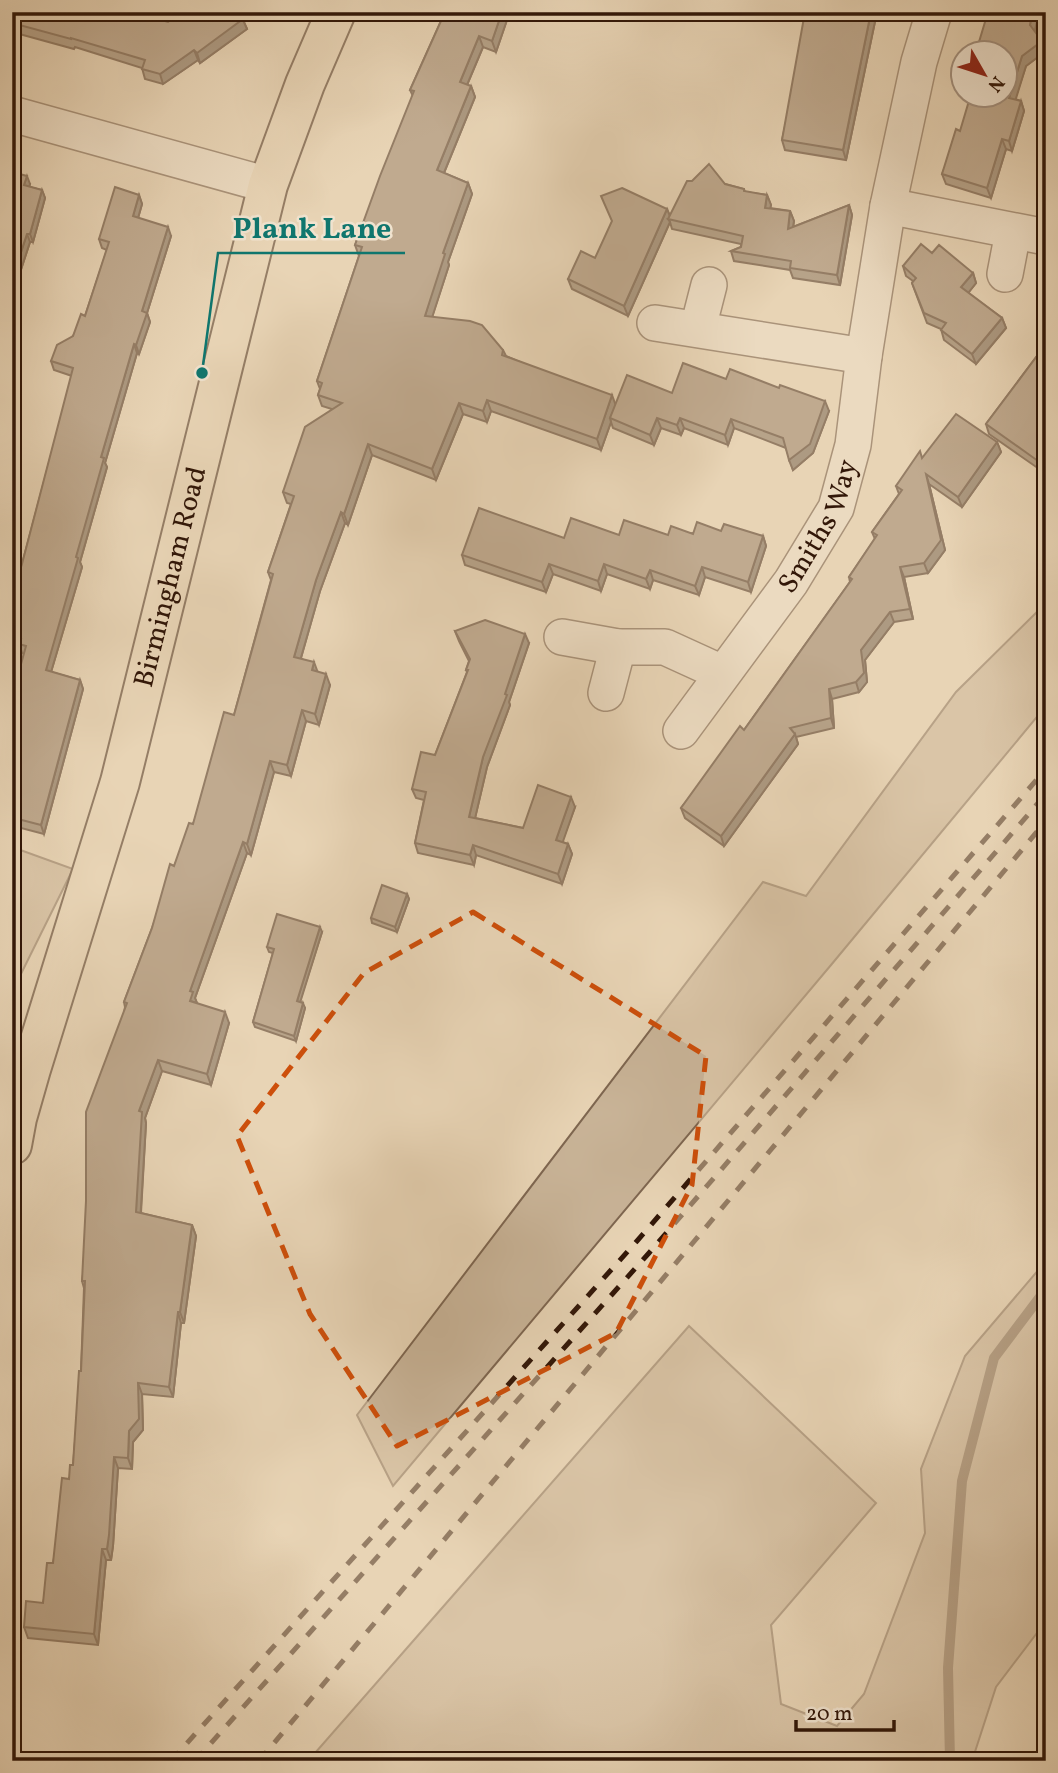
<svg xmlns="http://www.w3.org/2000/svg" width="1058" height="1773" viewBox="0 0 1058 1773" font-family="Vollkorn,serif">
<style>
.green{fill:#c9b498;stroke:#7e6650;stroke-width:2}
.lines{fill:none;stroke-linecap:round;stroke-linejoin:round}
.stream{stroke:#7a624c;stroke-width:10}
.minor-casing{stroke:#604633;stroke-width:38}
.major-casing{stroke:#321708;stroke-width:42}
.minor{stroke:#f0e3cf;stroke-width:35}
.major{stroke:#e8d4b5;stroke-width:38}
.rail{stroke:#321708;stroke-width:5;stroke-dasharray:12 12;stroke-linecap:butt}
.wall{fill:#7d6854;stroke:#321708;stroke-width:2}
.shaded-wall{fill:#665545;stroke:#321708;stroke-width:2}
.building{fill:#917962;stroke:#321708;stroke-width:2}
.marked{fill:none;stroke:#cd4f0b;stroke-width:5;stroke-dasharray:14 9;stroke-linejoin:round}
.labels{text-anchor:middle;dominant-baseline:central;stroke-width:5;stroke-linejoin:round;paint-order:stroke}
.street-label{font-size:28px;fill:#321708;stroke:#f0e3cf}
.leader{fill:none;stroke:#0f766e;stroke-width:2.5}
.callout-dot{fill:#0f766e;stroke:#f0e3cf;stroke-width:2.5}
.callout-label{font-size:30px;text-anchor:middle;font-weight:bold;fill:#0f766e;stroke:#f0e3cf;stroke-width:5;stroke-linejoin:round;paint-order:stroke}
</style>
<rect width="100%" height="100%" fill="#e8d4b5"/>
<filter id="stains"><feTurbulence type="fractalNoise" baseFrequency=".00286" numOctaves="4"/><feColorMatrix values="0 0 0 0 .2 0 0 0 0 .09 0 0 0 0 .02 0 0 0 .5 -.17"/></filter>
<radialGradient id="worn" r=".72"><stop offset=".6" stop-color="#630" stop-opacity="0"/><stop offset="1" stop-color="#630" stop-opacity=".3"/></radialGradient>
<g class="green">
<polygon points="1046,603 1046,706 831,965 393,1486 357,1415 763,882 806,896 956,692"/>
<polygon points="12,847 73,869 12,992"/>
<polygon points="1046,1261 1046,1621 996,1687 972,1761 308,1761 689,1326 876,1503 771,1625 781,1704 837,1726 864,1694 925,1533 921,1469 965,1356"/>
</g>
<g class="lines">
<polyline class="stream" points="950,1761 948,1668 962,1481 994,1358 1046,1289"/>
<defs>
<g id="minor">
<polyline points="12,114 268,185"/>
<polyline points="888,206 1046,237"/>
<polyline points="1005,274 1013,232"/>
<polyline points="655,323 864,356"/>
<polyline points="698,328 709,285"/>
<polyline points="562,637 618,647 665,647 722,673"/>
<polyline points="606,693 618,647"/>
<path id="s1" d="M 681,731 L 791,582 L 836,508 L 853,445 L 864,356 L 888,206 L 919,62 L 934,12"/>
</g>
<g id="major">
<path id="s2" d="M 12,1145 L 17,1118 L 31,1069 L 120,782 L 268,185 L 305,84 L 336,12"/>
</g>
</defs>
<use href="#minor" class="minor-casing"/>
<use href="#major" class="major-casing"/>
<use href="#minor" class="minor"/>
<use href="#major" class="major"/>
<g class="rail">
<polyline points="171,1761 637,1241 1046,769"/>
<polyline points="195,1761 649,1253 1046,794"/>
<polyline points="259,1761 1046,821"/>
</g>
</g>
<g class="wall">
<polygon points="12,12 168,22 243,20 247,29 200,63 198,60 163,84 145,79 142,68 75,47 74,49 12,32"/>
<polygon points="445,12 508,17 496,52 483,47 467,85 471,86 475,97 444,173 468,183 472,194 448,262 449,265 432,317 503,350 506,356 616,404 672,393 726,379 829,411 813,453 793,470 786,448 734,428 728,445 684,428 681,435 661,428 654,445 613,428 611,422 601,450 491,411 487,422 463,414 436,480 372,455 348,525 345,523 320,591 301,658 318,672 330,685 319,725 306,721 291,776 274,772 251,855 247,853 195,998 197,1003 229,1023 211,1085 162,1071 145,1118 146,1123 141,1213 192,1225 196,1236 184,1323 181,1323 173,1397 142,1394 143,1430 133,1442 132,1469 118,1468 113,1546 111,1560 106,1560 98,1645 28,1638 24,1627 43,1603 53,1563 73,1465 81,1371 84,1288 82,1281 125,1007 124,1002 152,928 174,866 193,824 234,715 271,580 268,572 291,504 287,503 283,492 332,409 322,406 318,395 320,389 317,381 359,256 355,245 413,96 410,90"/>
<polygon points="810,12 877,12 846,160 785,150 782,140"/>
<polygon points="988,12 1039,12 1034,31 1046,51 1026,66 1015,99 1021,101 1024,111 1012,151 1006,149 991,198 946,184 942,174 960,131 1005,94"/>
<polygon points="12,172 30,184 29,187 42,190 45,198 33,242 30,242 12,297"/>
<polygon points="692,181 725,184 744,189 745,192 767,195 771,205 770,208 790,211 794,221 793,227 849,205 852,215 840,285 793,278 790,270 734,261 731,251 741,247 741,244 672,229 670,222 628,316 572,289 568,279 595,258 667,209 670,216"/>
<polygon points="139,195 142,204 138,218 171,236 147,313 150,322 139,354 137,353 105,463 107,467 80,562 82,567 51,672 80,680 83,689 44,834 17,827 14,818 17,807 12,806 12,697 24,654 22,653 20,646 12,644 12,595 22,564 72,376 54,370 51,361 73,336 85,316 107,250 102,248 99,239"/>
<polygon points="932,253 973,273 976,283 968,293 1002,318 1006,328 976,364 944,340 941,329 927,323 912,283 913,281 906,276 903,266"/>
<polygon points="1046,344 1046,466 1042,471 989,434 986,424"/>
<polygon points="997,442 1001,452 962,507 929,484 945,550 928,573 904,577 913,619 894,622 865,660 867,682 859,692 832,699 834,728 796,737 798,744 724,846 685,818 681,808 744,730 850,582 849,577 875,539 872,532 899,494 896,486 923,457"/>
<polygon points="721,531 763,536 766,546 751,592 705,577 699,595 653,580 650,589 607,574 601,591 553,574 546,592 465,565 462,555 564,538 619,535 668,535"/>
<polygon points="455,631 529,643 509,702 510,705 487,767 475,818 523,828 575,807 562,842 568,844 572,854 562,884 476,855 474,865 418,853 415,843 424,800 416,798 412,789 435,755 467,672 466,670 469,661 459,641"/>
<polygon points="407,894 409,899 397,932 372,923 371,918"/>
<polygon points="322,932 300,1001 305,1008 296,1041 255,1027 253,1022 273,953 269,952 267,947"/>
</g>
<g class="shaded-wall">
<polygon points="238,12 251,12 243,20 247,29 200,63 197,53"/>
<polygon points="502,12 507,12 508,17 496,52 492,41"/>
<polygon points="871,12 877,12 846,160 843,150"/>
<polygon points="1032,12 1039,12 1034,35 1030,25"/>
<polygon points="479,36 483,47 464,92 460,82"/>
<polygon points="1042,41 1046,51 1026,66 1013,108 1009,98 1022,56"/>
<polygon points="194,50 198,60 163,84 160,74"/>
<polygon points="471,86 475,97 441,180 437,170"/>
<polygon points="1021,101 1024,111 1012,151 1009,141"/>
<polygon points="1002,139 1006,149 991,198 987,188"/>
<polygon points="27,176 30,184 27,193 24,185"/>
<polygon points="468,183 472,194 448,262 449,265 429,327 425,316 443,253"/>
<polygon points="42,190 45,198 33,242 30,234"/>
<polygon points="139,195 142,204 136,225 133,216"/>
<polygon points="767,195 771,205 768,218 765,208"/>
<polygon points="849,205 852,215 840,285 837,275"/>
<polygon points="667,209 671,219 668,219 670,222 628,316 624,306"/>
<polygon points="790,211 794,221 791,239 788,229"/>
<polygon points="168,227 171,236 147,313 150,322 139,354 136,345 142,311"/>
<polygon points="27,234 30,242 12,297 12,279"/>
<polygon points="973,273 976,283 965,297 961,287"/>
<polygon points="1002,318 1006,328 976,364 972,354"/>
<polygon points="134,344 137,353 105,463 107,467 80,562 82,567 49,679 46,670 101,457"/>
<polygon points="612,395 616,406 610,418 611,422 601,450 597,439"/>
<polygon points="487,400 491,411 487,422 483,411"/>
<polygon points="825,401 829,411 813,453 793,470 789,460"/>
<polygon points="459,403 463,414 436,480 432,469"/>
<polygon points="657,418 661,428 654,445 650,435"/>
<polygon points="680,418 684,428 681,435 677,425"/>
<polygon points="731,419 734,428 728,445 725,435"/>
<polygon points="997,442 1001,452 962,507 958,497"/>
<polygon points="368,444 372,455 348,525 344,514"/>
<polygon points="1046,451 1046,466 1042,471 1038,461"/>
<polygon points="926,474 929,484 945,550 928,573 924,563"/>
<polygon points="341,512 345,523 320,591 298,668 294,657 316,580"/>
<polygon points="763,536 766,546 751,592 748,582"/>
<polygon points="549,564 553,574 546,592 542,582"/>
<polygon points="604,564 607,574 601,591 598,581"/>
<polygon points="702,567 705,577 699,595 695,586"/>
<polygon points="900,567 904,577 913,619 910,609"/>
<polygon points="650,570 653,580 650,589 646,579"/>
<polygon points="890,612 894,622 865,660 867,682 859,692 856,682 861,650"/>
<polygon points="525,634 529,643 509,702 510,705 487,767 473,827 469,817 483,757"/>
<polygon points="314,662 318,673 312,670"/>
<polygon points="326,674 330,685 319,725 315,714"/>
<polygon points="80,680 83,689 44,834 41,825"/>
<polygon points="829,689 832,699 834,728 831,718"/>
<polygon points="302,710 306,721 291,776 287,765"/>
<polygon points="795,734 798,744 724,846 721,836"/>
<polygon points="270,761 274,772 251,855 247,844"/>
<polygon points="571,797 575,807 560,850 556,840"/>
<polygon points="243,842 247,853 195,998 197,1003 190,1001 190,991"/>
<polygon points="568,844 572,854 562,884 558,874"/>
<polygon points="473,845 476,855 474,865 470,855"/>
<polygon points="407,894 409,899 397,932 395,927"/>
<polygon points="320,927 322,932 299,1006 297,1001"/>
<polygon points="303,1003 305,1008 296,1041 294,1036"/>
<polygon points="225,1012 229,1023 211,1085 207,1074"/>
<polygon points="158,1060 162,1071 145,1118 146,1123 140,1223 136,1212 139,1111"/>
<polygon points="192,1225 196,1236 184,1323 180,1312"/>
<polygon points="178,1312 181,1323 173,1397 169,1387"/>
<polygon points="138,1383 142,1394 143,1430 133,1442 132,1469 128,1458 129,1431"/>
<polygon points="114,1457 118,1468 113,1546 111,1560 107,1549"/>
<polygon points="102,1549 106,1560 98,1645 94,1634"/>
</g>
<g class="building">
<polygon points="12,12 134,12 168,22 182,12 238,12 243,19 197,53 194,50 160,74 142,69 145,60 71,38 71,39 12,23"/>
<polygon points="445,12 502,12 492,41 479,36 460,82 471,86 437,170 468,183 443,253 445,254 425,316 470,321 482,325 503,350 502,355 612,395 597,439 487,400 483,411 459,403 432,469 368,444 344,514 341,512 316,580 294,657 314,662 312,670 326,674 315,714 302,710 287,765 270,761 247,844 243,842 190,991 193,992 190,1001 225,1012 207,1074 158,1060 139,1111 142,1112 136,1212 192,1225 180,1312 178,1312 169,1387 138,1383 139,1419 129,1431 128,1458 114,1457 109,1535 107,1549 102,1549 94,1634 24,1627 26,1601 43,1603 47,1563 53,1563 62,1478 69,1479 70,1465 73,1465 79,1371 81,1371 85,1281 82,1281 86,1201 86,1112 127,1003 124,1002 152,928 170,864 174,866 189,823 193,824 224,712 234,715 273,574 268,572 294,496 283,492 305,427 342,403 318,395 322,383 317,381 362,247 355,245 380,176 414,91 410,90"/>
<polygon points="805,12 810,13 810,12 871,12 843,150 782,140"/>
<polygon points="988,12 1032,12 1030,25 1042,41 1022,56 1009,98 1021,101 1009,141 1002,139 987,188 942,174 956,129 960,131 971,94 1005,94 1005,52 976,52"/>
<polygon points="709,164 725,184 744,189 744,191 767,195 765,208 790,211 788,229 849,205 837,275 790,268 791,261 731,251 741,247 743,236 668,219 687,181 692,181"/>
<polygon points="12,172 27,176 24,185 42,190 30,234 27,234 12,279"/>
<polygon points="115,187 139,195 133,216 168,227 142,311 147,313 136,345 134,344 101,457 104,458 76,557 78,558 46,670 80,680 41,825 14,818 19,800 12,798 12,697 26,646 19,644 21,639 12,636 12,595 22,564 73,368 51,361 57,345 73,336 81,314 85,316 109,242 99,239"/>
<polygon points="622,188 667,209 624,306 568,279 581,251 595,258 612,221 601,196"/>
<polygon points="921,244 932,253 939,245 973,273 961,287 1002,318 972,354 941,330 946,323 924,313 912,283 916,278 903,266"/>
<polygon points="1046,344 1046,451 1038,461 986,424"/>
<polygon points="683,363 726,379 730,369 779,388 780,385 825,401 810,444 789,460 783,438 731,419 725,435 680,418 677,425 657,418 650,435 610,418 627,375 672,393"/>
<polygon points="956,414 997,442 958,497 926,474 941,540 924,563 900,567 910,609 890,612 861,650 864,673 856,682 829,689 831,718 790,728 795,734 721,836 681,808 740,726 744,730 852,579 849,577 877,535 872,532 902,490 896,486 920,451 922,458"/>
<polygon points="479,508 564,538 571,518 619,535 624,520 668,535 671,526 693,534 697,522 721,531 724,524 763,536 748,582 702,567 695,586 650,570 646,579 604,564 598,581 549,564 542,582 462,555"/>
<polygon points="485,620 525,634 505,694 507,695 483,757 469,817 523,828 538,785 571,797 556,840 568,844 558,874 473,845 470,855 415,843 426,792 412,789 421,752 435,755 468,670 466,670 470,659 455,631"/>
<polygon points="382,885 407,894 395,927 371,918"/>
<polygon points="277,914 320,927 297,1001 303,1003 294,1036 253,1022 274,949 267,947"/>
</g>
<path d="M0 0H1058V1773H0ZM 473,912 L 706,1056 L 692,1185 L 616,1333 L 397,1446 L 310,1314 L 237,1136 L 364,973 Z" fill="#e8d4b5" fill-opacity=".55" fill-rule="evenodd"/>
<path class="marked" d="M 473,912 L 706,1056 L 692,1185 L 616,1333 L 397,1446 L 310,1314 L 237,1136 L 364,973 Z"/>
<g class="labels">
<g class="street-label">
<text stroke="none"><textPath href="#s1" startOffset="248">Smiths Way</textPath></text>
<text stroke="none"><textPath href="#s2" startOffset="590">Birmingham Road</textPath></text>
</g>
</g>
<path class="leader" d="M202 373L218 253H405"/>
<circle class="callout-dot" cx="202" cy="373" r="7"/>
<g class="callout-label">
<text x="312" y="238">Plank Lane</text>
</g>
<rect width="1058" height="1773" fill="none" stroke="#e8d4b5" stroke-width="42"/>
<rect x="14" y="14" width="1030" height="1745" fill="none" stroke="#321708" stroke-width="3.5"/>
<rect x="21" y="21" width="1016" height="1731" fill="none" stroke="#321708" stroke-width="2"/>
<g transform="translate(984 74) rotate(129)"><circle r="33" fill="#f0e3cf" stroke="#a4917f" stroke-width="2"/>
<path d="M0-5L12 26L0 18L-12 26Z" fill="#8f2418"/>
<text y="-10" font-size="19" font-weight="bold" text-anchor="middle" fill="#321708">N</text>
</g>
<path d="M796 1720v10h98v-10" fill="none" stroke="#321708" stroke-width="3.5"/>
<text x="806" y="1720" font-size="21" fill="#321708" stroke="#f0e3cf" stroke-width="5" paint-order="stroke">20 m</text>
<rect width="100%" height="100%" filter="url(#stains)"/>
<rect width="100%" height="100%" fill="url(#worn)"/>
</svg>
